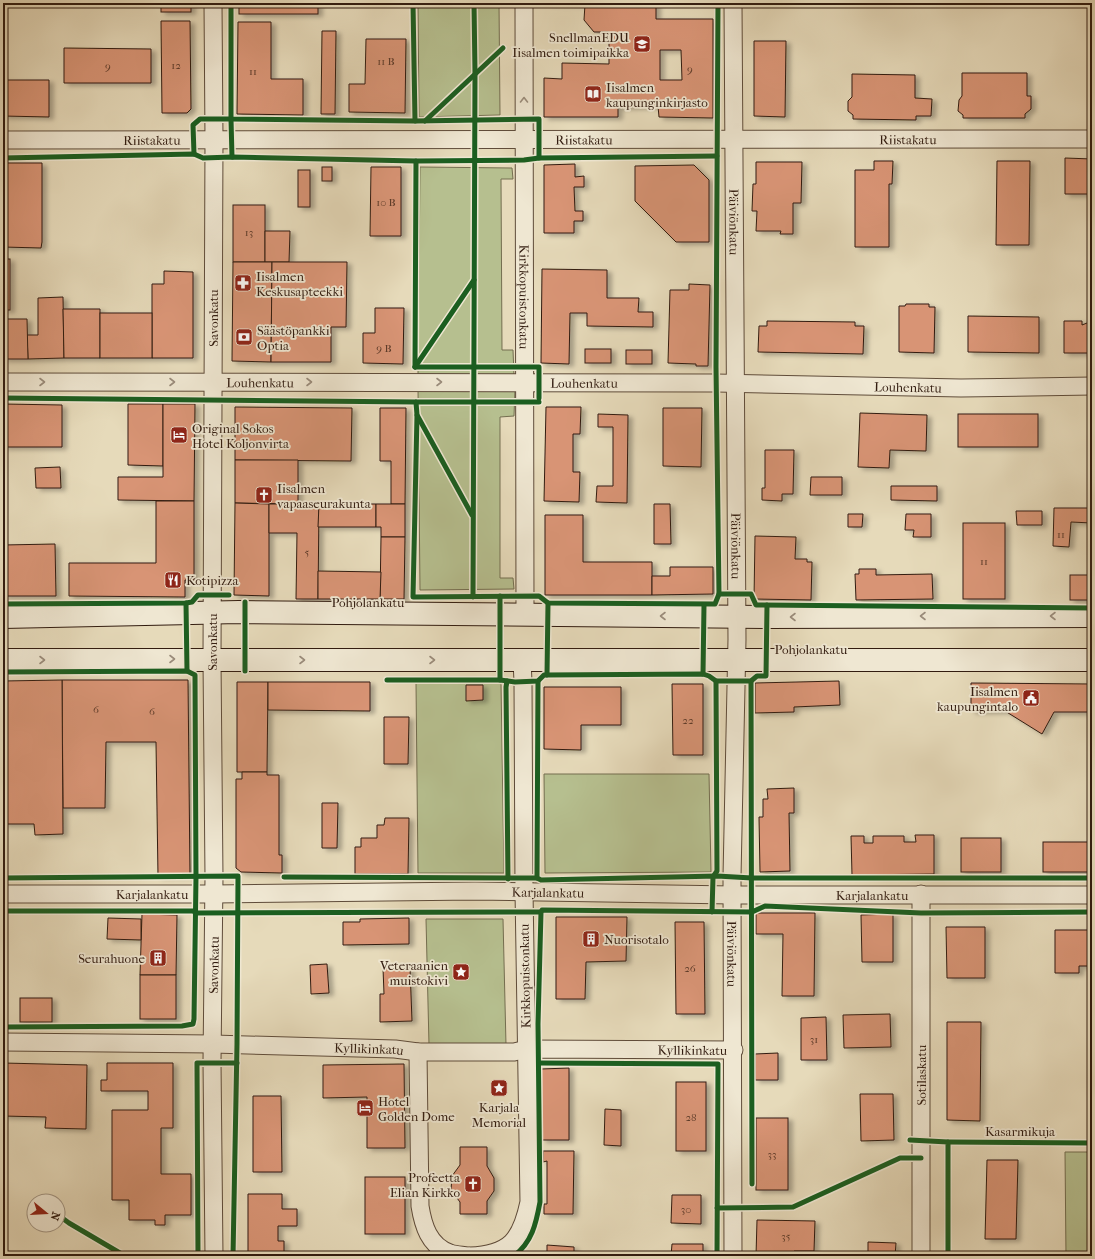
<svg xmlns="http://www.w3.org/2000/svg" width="1095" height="1259" viewBox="0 0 1095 1259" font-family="'IM FELL French Canon',serif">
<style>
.green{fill:#b6bf8f;stroke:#746e50}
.building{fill:#d89475;stroke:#321c10;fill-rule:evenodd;filter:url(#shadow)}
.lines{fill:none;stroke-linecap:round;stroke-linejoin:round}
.minor-casing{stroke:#5f4c3a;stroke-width:19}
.secondary-casing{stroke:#321c10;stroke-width:24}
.minor{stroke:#efe7d2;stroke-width:17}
.secondary{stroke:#efe7d2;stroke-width:22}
.cycleway-casing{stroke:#efe7d2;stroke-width:8}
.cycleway{stroke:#1b5e20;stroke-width:5}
.oneway{stroke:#9a8c7b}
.labels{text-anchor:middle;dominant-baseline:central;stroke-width:3.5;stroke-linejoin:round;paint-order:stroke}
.number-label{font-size:11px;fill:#5c3a29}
.poi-label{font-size:13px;fill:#321c10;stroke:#efe7d2;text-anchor:start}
.street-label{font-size:13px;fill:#321c10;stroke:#efe7d2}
</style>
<defs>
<filter id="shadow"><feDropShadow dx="4.5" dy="2.5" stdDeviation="2" flood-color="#0004"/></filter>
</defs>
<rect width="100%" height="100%" fill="#e6daba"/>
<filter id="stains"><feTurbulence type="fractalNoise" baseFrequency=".005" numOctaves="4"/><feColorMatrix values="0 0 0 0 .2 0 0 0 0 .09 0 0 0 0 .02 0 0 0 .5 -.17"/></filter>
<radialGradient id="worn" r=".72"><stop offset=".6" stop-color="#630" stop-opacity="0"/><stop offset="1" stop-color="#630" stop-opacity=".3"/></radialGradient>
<g class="green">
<polygon points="418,3 499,3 500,115 419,117"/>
<polygon points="420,167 512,168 513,179 501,179 502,350 513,350 514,375 418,374"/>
<polygon points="418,388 515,389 514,416 500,417 500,578 513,578 514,589 420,590"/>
<polygon points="416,683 501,683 504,873 418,873"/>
<polygon points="544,774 709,774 711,872 545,873"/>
<polygon points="426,919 503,919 506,1045 429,1045"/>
<polygon points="1065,1152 1092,1152 1092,1256 1066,1256"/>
</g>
<g class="building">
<rect x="161" y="3" width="30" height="9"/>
<rect x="239" y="3" width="79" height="11"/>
<path d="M 548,3 L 656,3 L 656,19 L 713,19 L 713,118 L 659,117 L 658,106 L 618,107 L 618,117 L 544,117 L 544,78 L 562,79 L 562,63 L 609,64 L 609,32 L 594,32 L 584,20 L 585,4 ZM 660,50 L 681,50 L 682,80 L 660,80 Z"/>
<polygon points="161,21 190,21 191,109 187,113 162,113"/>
<polygon points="238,22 271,22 271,79 303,79 303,115 237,114"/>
<polygon points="322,31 336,31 335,114 321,114"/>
<polygon points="366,39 406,39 405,113 349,112 349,84 365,84"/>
<polygon points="754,41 786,41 785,117 754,116"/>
<polygon points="64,48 151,49 151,83 64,83"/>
<polygon points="962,73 1027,73 1027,96 1031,96 1031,109 1025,114 1025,118 963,118 963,115 958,111 959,100 962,96"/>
<polygon points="852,74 915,75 915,98 932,99 931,116 916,116 916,120 853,119 853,115 848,111 848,101 852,97"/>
<polygon points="3,80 49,80 49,117 3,116"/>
<polygon points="1065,158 1092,159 1092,194 1065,194"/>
<polygon points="874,161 893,161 892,184 889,184 889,247 855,247 855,170 874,170"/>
<polygon points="997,161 1030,161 1029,245 996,245"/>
<polygon points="756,162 802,162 801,203 793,203 793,234 780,234 781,231 756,231 757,211 752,211 753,184 756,184"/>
<polygon points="3,163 42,163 42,242 41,248 3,247"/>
<polygon points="575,164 575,177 584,176 584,187 574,187 575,211 583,211 583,221 574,221 574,233 544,233 544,165"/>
<polygon points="694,165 709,180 709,242 676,242 635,201 635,166"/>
<rect x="322" y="167" width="10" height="14"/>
<polygon points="371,167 401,167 401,236 370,236"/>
<rect x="298" y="170" width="12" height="37"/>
<rect x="233" y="205" width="32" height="57"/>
<polygon points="265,231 290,231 289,262 265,262"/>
<rect x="3" y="259" width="7" height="51"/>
<polygon points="233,262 272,262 271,362 232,361"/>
<polygon points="272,262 347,262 346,327 331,327 331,362 271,362"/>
<polygon points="542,269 607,270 607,298 639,298 638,312 653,312 653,327 587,326 587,313 570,313 569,364 541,363"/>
<polygon points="164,271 193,272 193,358 152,358 152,284 164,284"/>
<polygon points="689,284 710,285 708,366 696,366 696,364 668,363 670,290 689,290"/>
<polygon points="63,297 64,358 28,359 27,335 38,335 38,298"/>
<polygon points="906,304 929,304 929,307 935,307 934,353 899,352 899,306 905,306"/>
<polygon points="375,308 404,308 403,364 363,363 363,333 375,333"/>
<polygon points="63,309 100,309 100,358 64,358"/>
<rect x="100" y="313" width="52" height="45"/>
<polygon points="968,316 1039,317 1039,353 968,352"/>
<polygon points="3,319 27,319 28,359 3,359"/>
<polygon points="767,321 855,322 855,326 864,326 863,354 758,352 759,326 767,326"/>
<polygon points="1064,321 1082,321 1082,325 1092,321 1092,353 1064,353"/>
<rect x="585" y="349" width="26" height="14"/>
<rect x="626" y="350" width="26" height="14"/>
<polygon points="3,404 62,405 62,447 3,447"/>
<polygon points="128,404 163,404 163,466 128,465"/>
<polygon points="163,404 195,404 194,501 118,500 118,477 163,477"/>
<polygon points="235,407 352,408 351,461 235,460"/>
<polygon points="546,407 581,407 580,434 573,434 573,472 580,472 579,502 544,501"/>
<polygon points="380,408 406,408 405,504 391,504 391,461 380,461"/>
<polygon points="663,408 702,408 701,467 663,466"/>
<polygon points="860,413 927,415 926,451 890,450 889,468 858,467"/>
<polygon points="598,414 628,415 627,503 596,502 597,486 613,486 613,427 598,427"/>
<rect x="958" y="414" width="80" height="33"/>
<polygon points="765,450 794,450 793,494 782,494 782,501 762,500 762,488 765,488"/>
<polygon points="235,460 298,460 298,504 235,503"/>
<polygon points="60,467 61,488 36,488 35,468"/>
<polygon points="811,477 842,477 842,495 810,495"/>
<polygon points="891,486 937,486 937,501 891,500"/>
<polygon points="156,501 194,501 194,580 185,580 185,597 69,596 69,563 156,563"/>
<polygon points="235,503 269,504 269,596 234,595"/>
<polygon points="269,504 319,504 318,599 296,599 297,533 269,533"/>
<polygon points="319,504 376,504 376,527 318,527"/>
<polygon points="376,504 405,504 405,537 381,537 381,527 376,527"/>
<polygon points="654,504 670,504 671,544 654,544"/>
<polygon points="1054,508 1092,508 1092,523 1071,522 1069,547 1053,546"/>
<polygon points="1016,511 1042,511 1042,525 1017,525"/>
<polygon points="848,514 863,514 862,527 848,527"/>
<polygon points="906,514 931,514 931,537 913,537 914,530 905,530"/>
<polygon points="545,515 583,515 583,562 652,562 652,595 545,595"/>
<rect x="963" y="523" width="42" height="76"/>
<polygon points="755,536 796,537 795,559 807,559 807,562 812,562 811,600 754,599"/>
<polygon points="381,537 405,537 404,599 380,599"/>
<polygon points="55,544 56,596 3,596 3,545"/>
<polygon points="670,567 713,567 713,594 652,595 652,576 670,576"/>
<polygon points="859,569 876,569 876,575 932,574 933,599 856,600 855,574 859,574"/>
<polygon points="318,571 381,572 380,599 318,599"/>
<rect x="1070" y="575" width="22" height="25"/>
<polygon points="62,680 188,680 190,875 158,876 156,742 106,742 105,808 63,808"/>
<polygon points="62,680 63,834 35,835 34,824 3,824 3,681"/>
<polygon points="839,681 840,705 794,707 794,712 755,713 755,683"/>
<polygon points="237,682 268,682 267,772 237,772"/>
<polygon points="268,682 370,682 370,711 268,710"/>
<polygon points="971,683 1092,684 1092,712 1054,712 1042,734 1005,711 971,711"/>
<polygon points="672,684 703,684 703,755 673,755"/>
<polygon points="466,685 483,685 483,700 466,701"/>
<polygon points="544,687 621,687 621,725 581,725 581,750 544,749"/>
<polygon points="384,717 409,717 408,764 384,764"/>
<polygon points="242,772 267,772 267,775 279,775 279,855 282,855 282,873 241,872 236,868 236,779 242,779"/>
<polygon points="794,788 794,813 789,813 790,871 760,872 759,817 763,817 763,799 768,799 767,789"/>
<polygon points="322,803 338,803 337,848 322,848"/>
<polygon points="385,818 409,818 408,874 355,874 355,847 361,847 361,838 377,838 377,825 384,825"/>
<polygon points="915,835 934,835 934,874 852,875 851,836 864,836 864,843 873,843 873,836 904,836 904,842 916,842"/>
<rect x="961" y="838" width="40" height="34"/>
<rect x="1043" y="842" width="49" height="30"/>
<polygon points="756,913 815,913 814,996 782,996 783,934 756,934"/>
<polygon points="142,914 177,915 176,975 140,975"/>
<polygon points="893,914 893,962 862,962 861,915"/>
<polygon points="556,917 627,917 626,961 586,962 585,999 556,999"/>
<polygon points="108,918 141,919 141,940 107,939"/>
<polygon points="409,918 409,944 343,945 343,922 360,922 360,919"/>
<polygon points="675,922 704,922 705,1014 676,1014"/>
<polygon points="946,927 985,927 985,978 947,978"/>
<polygon points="1055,930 1092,930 1092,966 1079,966 1079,973 1055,973"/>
<polygon points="327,964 329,993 311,994 310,965"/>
<polygon points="383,968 410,968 412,1021 380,1022 380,994 384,994"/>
<rect x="140" y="975" width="36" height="44"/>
<rect x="20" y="998" width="32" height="24"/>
<polygon points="890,1014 891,1047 844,1048 843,1015"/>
<polygon points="826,1017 827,1060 801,1060 801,1018"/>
<polygon points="947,1022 981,1022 980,1121 947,1120"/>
<polygon points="778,1053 778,1080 755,1080 755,1054"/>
<polygon points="3,1063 87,1065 86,1129 45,1128 46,1117 3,1116"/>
<polygon points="107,1063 173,1063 173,1128 161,1128 161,1174 191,1174 191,1215 165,1215 165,1225 155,1225 155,1220 129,1220 129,1200 112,1200 112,1110 148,1110 148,1091 101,1091 101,1080 107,1080"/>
<polygon points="404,1064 405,1148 367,1148 367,1097 323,1098 323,1065"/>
<polygon points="569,1068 569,1140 542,1140 541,1069"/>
<rect x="676" y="1082" width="30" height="69"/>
<polygon points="860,1094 893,1094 894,1140 861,1141"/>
<polygon points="253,1096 281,1096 282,1172 253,1172"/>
<polygon points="605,1109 621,1110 621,1146 604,1145"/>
<rect x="756" y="1118" width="32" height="72"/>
<polygon points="460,1147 487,1147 487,1166 494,1178 494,1191 487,1201 487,1214 460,1214 460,1202 451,1190 452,1176 460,1165"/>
<polygon points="543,1151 574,1151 573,1214 544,1214 544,1204 547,1204 547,1161 543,1162"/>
<polygon points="987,1160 1018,1160 1016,1239 985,1239"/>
<rect x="365" y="1177" width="40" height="57"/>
<polygon points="248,1194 282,1194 282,1209 297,1209 297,1226 278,1226 278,1241 284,1241 284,1256 248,1256"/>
<polygon points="672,1195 701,1195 701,1224 671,1223"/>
<polygon points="757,1220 815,1221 814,1251 794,1251 794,1256 756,1256"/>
<polygon points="868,1242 896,1243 895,1256 868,1256"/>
<polygon points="672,1244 703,1244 703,1256 671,1256"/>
<polygon points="547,1245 574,1247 574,1256 547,1256"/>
</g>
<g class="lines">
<defs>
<g id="minor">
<polyline points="213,3 214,140 212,660 214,877 212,1062 214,1256"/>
<path id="s1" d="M 524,3 L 525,615"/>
<path id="s2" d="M 733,3 L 737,639 L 732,877 L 733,1256"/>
<path id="s3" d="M 3,140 L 1092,139"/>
<path id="s4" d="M 3,382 L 716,383 L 961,388 L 1092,386"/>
<path id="s5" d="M 3,894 L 214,894 L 475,891 L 733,895 L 1092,895"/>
<path id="s6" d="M 3,1042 L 213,1044 L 395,1049 L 418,1052 L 514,1052 L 527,1049 L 734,1050"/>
<path d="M 418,1052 L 420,1206 C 423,1225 429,1246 450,1253 C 455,1255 462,1255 468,1256"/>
<path d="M 470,1256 C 510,1254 521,1240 529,1202 L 524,891 L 523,682 L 522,660"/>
<polyline points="921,1256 921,894"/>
</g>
<g id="secondary">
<polyline points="3,617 239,612 767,617 1092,616"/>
<polyline points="3,660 1092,660"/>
</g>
</defs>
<use href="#minor" class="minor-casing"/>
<use href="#secondary" class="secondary-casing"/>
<use href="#minor" class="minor"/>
<use href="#secondary" class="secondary"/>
<defs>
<g id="cycleway">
<polyline points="231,3 231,119 415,121 539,119 539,158"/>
<polyline points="413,3 415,121"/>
<polyline points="425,121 503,48"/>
<polyline points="194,154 193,125 200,119 231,119 232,157"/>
<polyline points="3,158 194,154 203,158 232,157 416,161 524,160 539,158 717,156"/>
<polyline points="415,367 416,161"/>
<polyline points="415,367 539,367 539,398"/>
<polyline points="415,367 474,280"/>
<polyline points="3,398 416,402"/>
<polyline points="417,415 413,597 539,596 548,603 715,604 719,594 716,367 718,3"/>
<polyline points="472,515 417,415 416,402 539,402"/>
<polyline points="719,594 751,594 756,605 1092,608"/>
<polyline points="500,596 500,680"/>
<polyline points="473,597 475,73 474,3"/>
<polyline points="186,603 187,671"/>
<polyline points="3,604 186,603 192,602 198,595 229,595"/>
<polyline points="245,671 245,602"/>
<polyline points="3,672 187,671 195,675 196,877 194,1019 193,1024 182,1026 3,1027"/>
<polyline points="703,674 704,605"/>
<polyline points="547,675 548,603"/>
<polyline points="387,680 500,680 515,682 538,681 544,675 703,674 709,676 716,681 751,681 757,676 766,676 767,605"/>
<polyline points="507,681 506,687 508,879"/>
<polyline points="538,681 537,878 541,880 717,876 752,878 1092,878"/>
<polyline points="751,681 752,1184"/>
<polyline points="284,877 537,878"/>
<polyline points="3,878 238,876 237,1044 233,1256"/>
<polyline points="3,911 195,911"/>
<polyline points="712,912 713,877 717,871 716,681"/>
<polyline points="195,913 541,912 542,910 752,912 765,906 921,913 1092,912"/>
<polyline points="539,1063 718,1064 717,1256"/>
<polyline points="910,1140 948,1142 948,1256"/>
<polyline points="948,1142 1092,1143"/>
<polyline points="717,1208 793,1207 900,1158 921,1158"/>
<polyline points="58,1215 69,1223 125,1256"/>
<polyline points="198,1256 197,1063 237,1063"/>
<path d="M 514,1256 C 532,1242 536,1224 540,1202 L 538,1024 L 541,912"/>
</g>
</defs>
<use href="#cycleway" class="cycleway-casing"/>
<use href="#cycleway" class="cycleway"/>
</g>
<defs><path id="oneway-chevron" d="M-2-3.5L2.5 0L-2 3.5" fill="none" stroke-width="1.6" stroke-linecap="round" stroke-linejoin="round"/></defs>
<g class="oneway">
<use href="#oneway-chevron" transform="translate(524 100) rotate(-90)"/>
<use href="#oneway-chevron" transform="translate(42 382)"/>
<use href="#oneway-chevron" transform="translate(172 382)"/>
<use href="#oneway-chevron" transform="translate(309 382)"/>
<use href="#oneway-chevron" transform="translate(439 382)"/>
<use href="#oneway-chevron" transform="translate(663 616) rotate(-180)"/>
<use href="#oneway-chevron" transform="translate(923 616) rotate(180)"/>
<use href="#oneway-chevron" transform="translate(1053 616) rotate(-180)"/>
<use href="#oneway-chevron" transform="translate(793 617) rotate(180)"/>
<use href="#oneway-chevron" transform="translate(172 659)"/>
<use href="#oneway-chevron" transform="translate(42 660)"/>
<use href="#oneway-chevron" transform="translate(302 660)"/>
<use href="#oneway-chevron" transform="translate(432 660)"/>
</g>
<defs>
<symbol id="university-square" viewBox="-11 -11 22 22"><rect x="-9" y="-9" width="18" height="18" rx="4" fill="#8f2418" stroke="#efe7d2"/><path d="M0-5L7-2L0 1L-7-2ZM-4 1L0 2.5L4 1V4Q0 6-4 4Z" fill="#fff"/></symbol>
<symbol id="library-square" viewBox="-11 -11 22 22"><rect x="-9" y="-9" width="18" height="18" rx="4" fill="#8f2418" stroke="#efe7d2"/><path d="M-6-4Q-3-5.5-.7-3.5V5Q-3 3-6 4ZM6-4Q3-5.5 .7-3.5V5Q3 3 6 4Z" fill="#fff"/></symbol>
<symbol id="pharmacy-square" viewBox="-11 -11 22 22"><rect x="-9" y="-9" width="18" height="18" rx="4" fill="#8f2418" stroke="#efe7d2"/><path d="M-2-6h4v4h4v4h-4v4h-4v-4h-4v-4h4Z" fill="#fff"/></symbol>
<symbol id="bank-square" viewBox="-11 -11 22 22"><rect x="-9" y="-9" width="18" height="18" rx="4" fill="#8f2418" stroke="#efe7d2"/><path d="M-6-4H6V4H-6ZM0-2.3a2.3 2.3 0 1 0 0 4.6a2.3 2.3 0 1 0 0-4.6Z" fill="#fff"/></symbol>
<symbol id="hotel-square" viewBox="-11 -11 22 22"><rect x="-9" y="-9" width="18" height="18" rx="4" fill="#8f2418" stroke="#efe7d2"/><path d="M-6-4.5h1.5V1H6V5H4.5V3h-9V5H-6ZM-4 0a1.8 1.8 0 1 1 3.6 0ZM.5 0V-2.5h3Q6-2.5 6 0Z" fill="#fff"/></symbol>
<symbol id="church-square" viewBox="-11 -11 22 22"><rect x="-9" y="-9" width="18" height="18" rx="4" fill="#8f2418" stroke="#efe7d2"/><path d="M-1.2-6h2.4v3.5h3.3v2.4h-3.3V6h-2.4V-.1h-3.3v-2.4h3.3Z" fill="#fff"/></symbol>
<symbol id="restaurant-square" viewBox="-11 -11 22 22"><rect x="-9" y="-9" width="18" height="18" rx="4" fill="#8f2418" stroke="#efe7d2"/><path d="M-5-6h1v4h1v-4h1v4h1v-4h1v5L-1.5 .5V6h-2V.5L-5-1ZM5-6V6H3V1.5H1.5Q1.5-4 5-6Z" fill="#fff"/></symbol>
<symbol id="civic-square" viewBox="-11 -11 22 22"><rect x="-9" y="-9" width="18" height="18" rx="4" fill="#8f2418" stroke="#efe7d2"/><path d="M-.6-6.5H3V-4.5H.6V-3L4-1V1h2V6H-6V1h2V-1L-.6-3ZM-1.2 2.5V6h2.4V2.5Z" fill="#fff"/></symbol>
<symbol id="building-square" viewBox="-11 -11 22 22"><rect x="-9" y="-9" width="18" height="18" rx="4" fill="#8f2418" stroke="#efe7d2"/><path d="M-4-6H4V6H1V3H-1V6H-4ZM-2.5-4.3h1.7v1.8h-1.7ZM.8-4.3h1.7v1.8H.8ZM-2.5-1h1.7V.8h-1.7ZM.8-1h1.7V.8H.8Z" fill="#fff"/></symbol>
<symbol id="sight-square" viewBox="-11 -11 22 22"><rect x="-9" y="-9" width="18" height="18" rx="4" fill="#8f2418" stroke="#efe7d2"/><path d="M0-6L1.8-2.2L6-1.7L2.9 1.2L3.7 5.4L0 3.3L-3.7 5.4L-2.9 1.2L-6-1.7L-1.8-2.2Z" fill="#fff"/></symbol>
</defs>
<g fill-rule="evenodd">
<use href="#university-square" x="632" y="34" width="20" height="20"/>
<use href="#library-square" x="583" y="84" width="20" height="20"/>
<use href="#pharmacy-square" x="233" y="273" width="20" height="20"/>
<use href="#bank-square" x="234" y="327" width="20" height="20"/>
<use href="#hotel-square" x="169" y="425" width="20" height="20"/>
<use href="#church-square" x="254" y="485" width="20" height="20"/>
<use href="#restaurant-square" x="163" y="570" width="20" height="20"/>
<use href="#civic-square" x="1021" y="688" width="20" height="20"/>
<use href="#building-square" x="581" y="929" width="20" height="20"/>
<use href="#building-square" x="148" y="948" width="20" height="20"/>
<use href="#sight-square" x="451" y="962" width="20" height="20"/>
<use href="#sight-square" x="489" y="1078" width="20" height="20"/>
<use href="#hotel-square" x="355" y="1098" width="20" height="20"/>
<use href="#church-square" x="463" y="1174" width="20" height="20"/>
</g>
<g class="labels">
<g class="number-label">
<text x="386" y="61">11 B</text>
<text x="176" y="65">12</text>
<text x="108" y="66">9</text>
<text x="690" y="69">9</text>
<text x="253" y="71">11</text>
<text x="386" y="202">10 B</text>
<text x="249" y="232">13</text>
<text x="384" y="348">9 B</text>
<text x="1061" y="534">11</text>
<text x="307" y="552">5</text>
<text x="984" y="561">11</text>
<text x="96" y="709">6</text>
<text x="152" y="711">6</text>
<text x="688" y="720">22</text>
<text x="690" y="968">26</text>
<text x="814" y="1039">31</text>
<text x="691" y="1117">28</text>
<text x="772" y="1154">33</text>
<text x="686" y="1209">30</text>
<text x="786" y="1236">35</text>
</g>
<g class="poi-label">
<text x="629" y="37" text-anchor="end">SnellmanEDU<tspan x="629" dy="15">Iisalmen toimipaikka</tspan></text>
<text x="606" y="87">Iisalmen<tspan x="606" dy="15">kaupunginkirjasto</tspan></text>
<text x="256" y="276">Iisalmen<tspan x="256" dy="15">Keskusapteekki</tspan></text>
<text x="257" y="330">Säästöpankki<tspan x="257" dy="15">Optia</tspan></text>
<text x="192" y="428">Original Sokos<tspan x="192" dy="15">Hotel Koljonvirta</tspan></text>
<text x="277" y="488">Iisalmen<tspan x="277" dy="15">vapaaseurakunta</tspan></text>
<text x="186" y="580">Kotipizza</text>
<text x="1018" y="691" text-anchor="end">Iisalmen<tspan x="1018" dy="15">kaupungintalo</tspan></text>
<text x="604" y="939">Nuorisotalo</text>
<text x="145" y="958" text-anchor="end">Seurahuone</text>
<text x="448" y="965" text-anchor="end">Veteraanien<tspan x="448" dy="15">muistokivi</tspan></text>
<text x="378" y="1101">Hotel<tspan x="378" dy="15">Golden Dome</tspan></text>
<text x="499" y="1107" text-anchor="middle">Karjala<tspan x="499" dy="15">Memorial</tspan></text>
<text x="460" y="1177" text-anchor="end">Profeetta<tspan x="460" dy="15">Elian Kirkko</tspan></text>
</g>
<g class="street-label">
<text stroke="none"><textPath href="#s3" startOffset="581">Riistakatu</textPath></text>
<text stroke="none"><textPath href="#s3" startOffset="905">Riistakatu</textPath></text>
<text stroke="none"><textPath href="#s3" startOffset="149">Riistakatu</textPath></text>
<text stroke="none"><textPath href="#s2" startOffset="219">Päiviönkatu</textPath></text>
<text stroke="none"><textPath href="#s1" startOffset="294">Kirkkopuistonkatu</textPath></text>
<text transform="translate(213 318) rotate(-90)">Savonkatu</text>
<text stroke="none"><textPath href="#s4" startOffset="257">Louhenkatu</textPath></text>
<text stroke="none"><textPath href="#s4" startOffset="581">Louhenkatu</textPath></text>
<text stroke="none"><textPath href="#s4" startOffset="905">Louhenkatu</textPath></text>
<text stroke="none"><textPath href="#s2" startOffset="543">Päiviönkatu</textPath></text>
<text x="368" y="602">Pohjolankatu</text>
<text transform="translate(212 642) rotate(-90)">Savonkatu</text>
<text x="811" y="649">Pohjolankatu</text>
<text stroke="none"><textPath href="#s5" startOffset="545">Karjalankatu</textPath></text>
<text stroke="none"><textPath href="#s5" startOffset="149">Karjalankatu</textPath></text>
<text stroke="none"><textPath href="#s5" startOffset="869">Karjalankatu</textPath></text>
<text stroke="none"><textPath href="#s2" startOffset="951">Päiviönkatu</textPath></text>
<text transform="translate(214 965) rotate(-89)">Savonkatu</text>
<text transform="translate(525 976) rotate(-91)">Kirkkopuistonkatu</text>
<text stroke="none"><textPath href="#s6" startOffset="366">Kyllikinkatu</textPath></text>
<text stroke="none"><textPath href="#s6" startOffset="690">Kyllikinkatu</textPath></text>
<text transform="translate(921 1075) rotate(-90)">Sotilaskatu</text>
<text x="1020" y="1131">Kasarmikuja</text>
</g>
</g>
<rect width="1095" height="1259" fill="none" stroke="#e6daba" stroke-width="16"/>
<rect x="4" y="4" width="1087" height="1251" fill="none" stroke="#321c10" stroke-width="2"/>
<rect x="8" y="8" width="1079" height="1243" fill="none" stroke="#321c10"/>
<g transform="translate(46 1213) rotate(108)"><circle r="19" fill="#efe7d2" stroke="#a39684"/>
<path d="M0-3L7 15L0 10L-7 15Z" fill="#8f2418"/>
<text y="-6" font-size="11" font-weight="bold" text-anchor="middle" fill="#321c10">N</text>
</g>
<rect width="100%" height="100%" filter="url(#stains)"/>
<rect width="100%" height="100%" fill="url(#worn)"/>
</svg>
